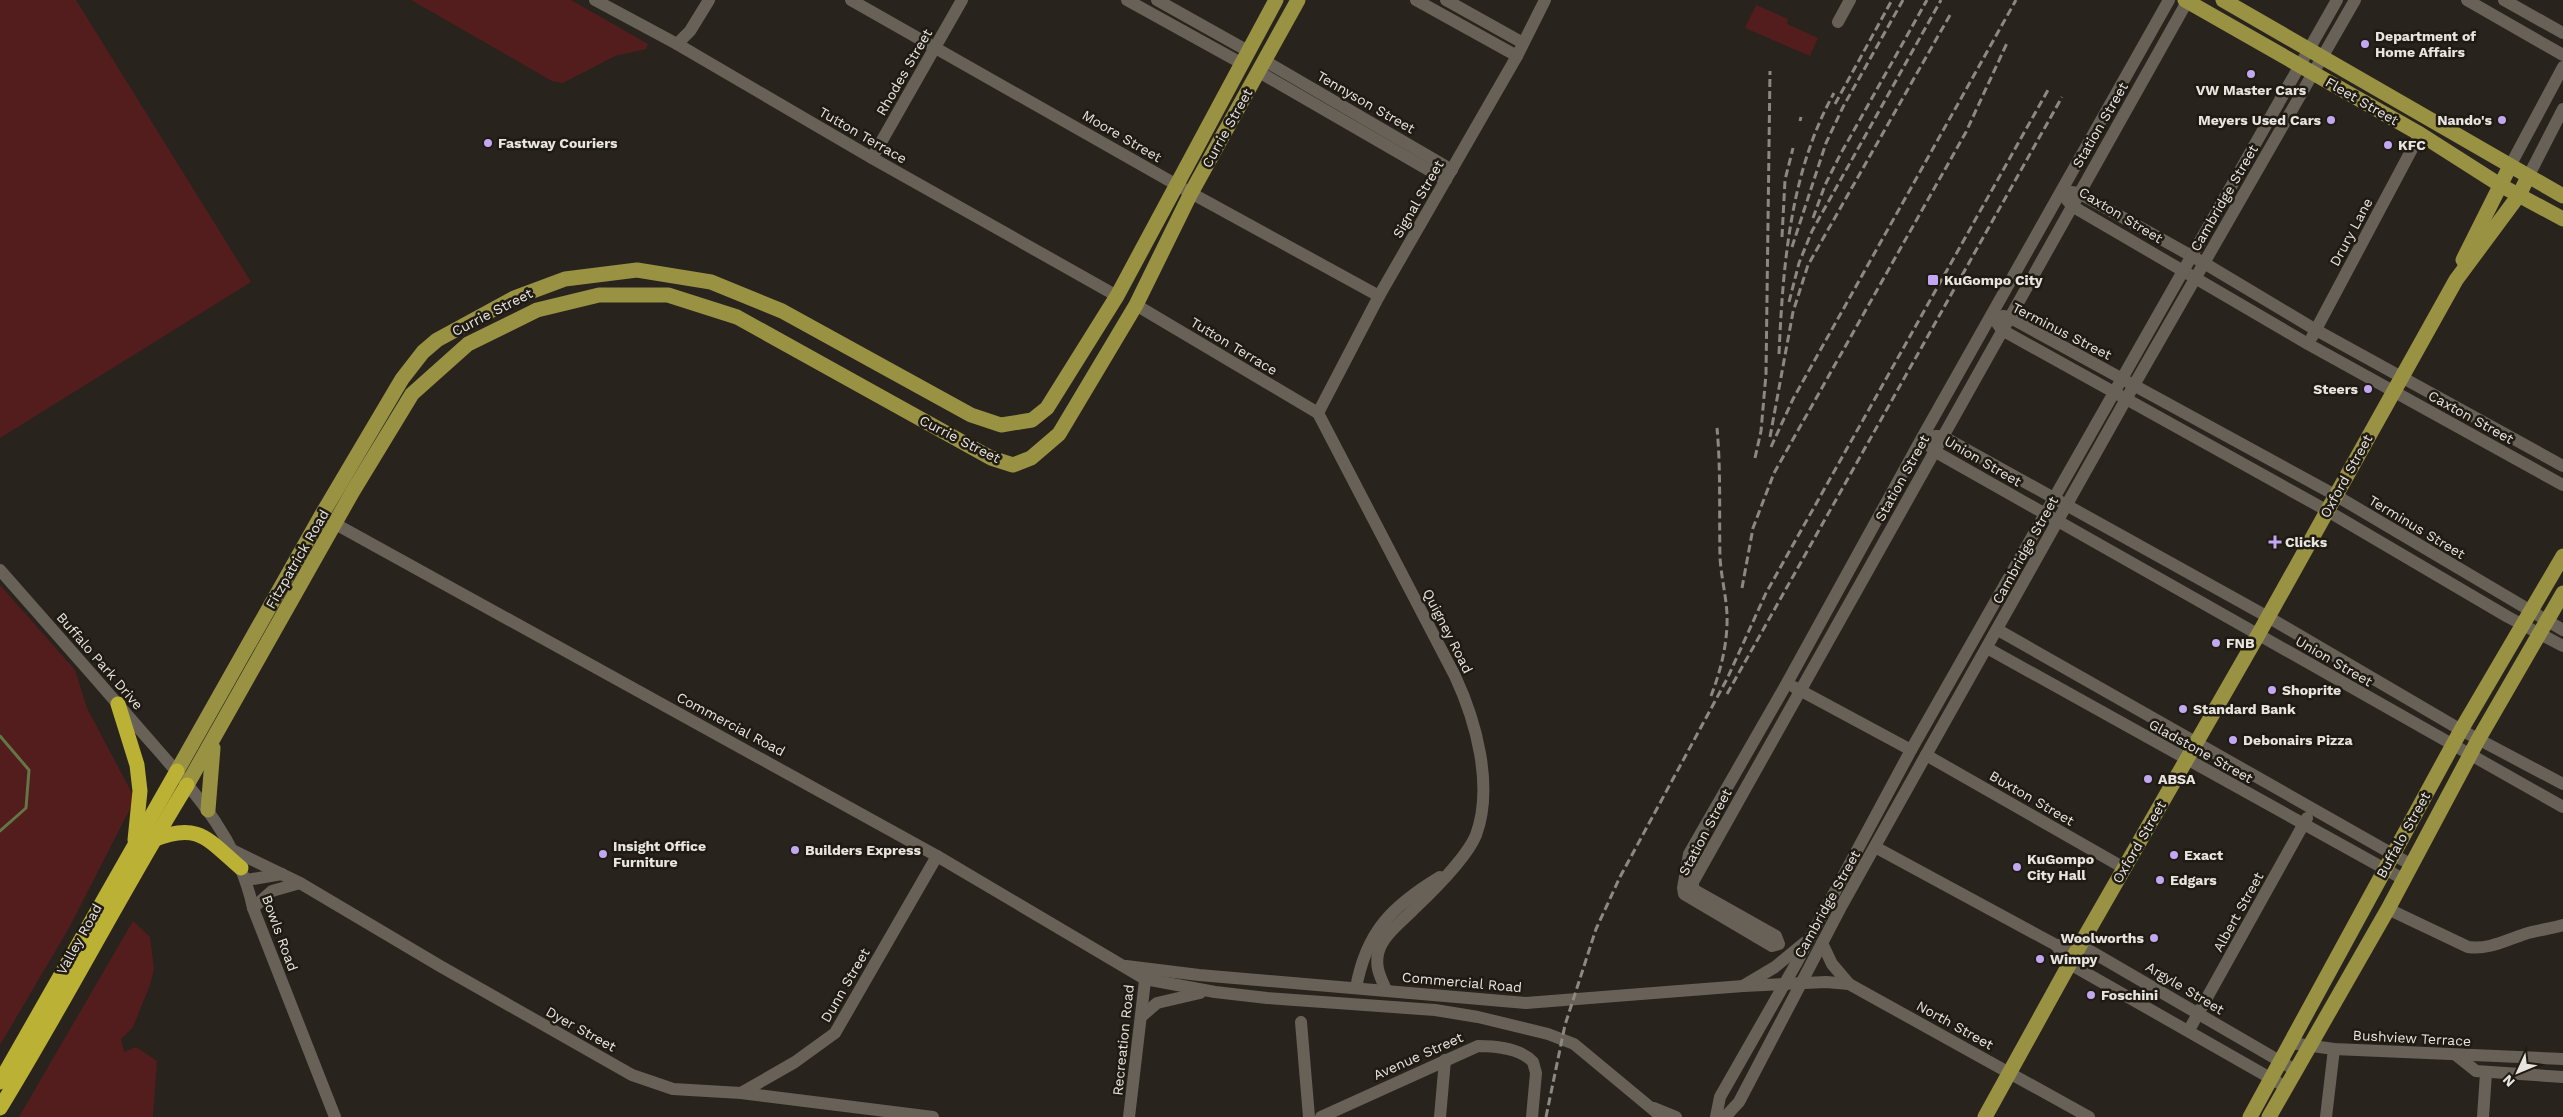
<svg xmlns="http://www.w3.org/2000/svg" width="2563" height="1117" viewBox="0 0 2563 1117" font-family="'Work Sans',sans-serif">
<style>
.green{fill:#541d1d}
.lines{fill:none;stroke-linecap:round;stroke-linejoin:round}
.stream{stroke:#627745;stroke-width:3}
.minor{stroke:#676158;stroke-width:12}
.major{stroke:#999243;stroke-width:15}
.highway{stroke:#bbb235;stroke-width:15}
.rail{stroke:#8c8882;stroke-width:3;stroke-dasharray:8 4;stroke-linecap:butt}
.poi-dot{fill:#c2a8f3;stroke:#1f1a12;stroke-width:2}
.labels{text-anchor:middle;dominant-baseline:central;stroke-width:5;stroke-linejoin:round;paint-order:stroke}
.poi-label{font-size:14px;font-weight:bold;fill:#e8e5e0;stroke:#1f1a12;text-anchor:start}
.street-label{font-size:14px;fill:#e8e5e0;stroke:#1f1a12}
</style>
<rect width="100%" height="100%" fill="#28231c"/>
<g class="green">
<polygon points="0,0 76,0 251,282 0,438"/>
<polygon points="411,0 571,0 648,44 646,49 615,56 563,83 552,81"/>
<polygon points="1756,5 1788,19 1787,24 1818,38 1810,56 1745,28"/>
<polygon points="0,585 75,670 87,708 135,799 69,928 0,1045"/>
<polygon points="133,921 150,937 154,969 150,985 133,1027 121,1039 124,1052 136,1047 157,1061 153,1117 19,1117"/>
</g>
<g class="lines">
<polyline class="stream" points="0,736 29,770 26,808 0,831"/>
<g class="minor">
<polyline points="595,0 677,44 872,158 1117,296"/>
<polyline points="851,0 1191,193 1379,296"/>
<polyline points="1127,0 1241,63"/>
<polyline points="1157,0 1248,51"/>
<polyline points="1416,0 1517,56"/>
<polyline points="1446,0 1523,43"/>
<polyline points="2169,0 1923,436 1787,683 1689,854 1683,888 1684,894 1772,946 1779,944 1776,936 1696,891 1693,888 1693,882 2188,0"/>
<polyline points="2467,0 2563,55"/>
<polyline points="2504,0 2563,33"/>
<polyline points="1838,22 1850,0"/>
<polyline points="677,44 690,31 709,0"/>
<polyline points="1265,61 1452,170"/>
<polyline points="1259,72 1446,180"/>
<polyline points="872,158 962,0"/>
<polyline points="2510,166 2563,67"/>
<polyline points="2528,177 2563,109"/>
<polyline points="2071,192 2079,193 2204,263 2316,330 2563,466"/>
<polyline points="2067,200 2072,206 2308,344 2563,485"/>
<polyline points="1136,305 1318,413"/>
<polyline points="2003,316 2009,317 2335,495 2563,630"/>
<polyline points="1997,323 2002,330 2326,510 2508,617 2563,646"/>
<polyline points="2312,337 2420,134"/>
<path d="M 1318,413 L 1455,676 C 1476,721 1494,786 1476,835 C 1467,857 1431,893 1413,910 C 1401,922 1381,937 1378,954 C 1375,968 1381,978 1386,990"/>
<polyline points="1318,413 1379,296 1517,56 1545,0"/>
<polyline points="1935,436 1942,436 2268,617 2461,730 2563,784"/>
<polyline points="1930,446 1934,451 2563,807"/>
<polyline points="321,516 937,856 1145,979 1215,992 1267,998 1435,1010 1478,1017 1548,1034 1574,1044 1662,1117"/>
<path d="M 0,570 C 45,621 91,673 136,725 C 184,781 237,832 253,908 L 335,1117"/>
<polyline points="1998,630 2410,864"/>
<polyline points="1987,648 2403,879"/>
<polyline points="1794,687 1911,750"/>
<polyline points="1926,755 2124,868"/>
<polyline points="1875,847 2056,945 2070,964 2286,1087"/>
<polyline points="232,850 300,883 440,966 632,1075 673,1089 741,1093 933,1117"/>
<polyline points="247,880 282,874"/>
<polyline points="253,908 272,891 300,883"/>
<path d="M 2388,909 L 2468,947 C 2489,950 2506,940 2525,934 C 2537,930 2551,929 2563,925"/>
<polyline points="1822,943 1832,964 1849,984"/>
<polyline points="2056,945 2080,945 2295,1070"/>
<polyline points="1126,966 1199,975 1526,1003 1743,986 1826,982 1849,984 2089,1117"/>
<polyline points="1743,986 1775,967 1804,943"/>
<path d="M 1356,988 C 1366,932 1392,906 1440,877"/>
<polyline points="1142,1016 1157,1003 1200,993"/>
<polyline points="1301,1022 1309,1117"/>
<polyline points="2189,1030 2307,818"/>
<polyline points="2291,1043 2334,1049 2563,1059"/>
<polyline points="2456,1055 2476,1071 2563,1077"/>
<polyline points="741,1093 795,1062 835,1033 937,856"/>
<polyline points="1654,1108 1676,1117"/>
<polyline points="1129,1117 1146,972"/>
<path d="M 1321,1117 L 1478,1046 C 1496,1046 1520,1048 1533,1062 L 1536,1073 L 1532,1117"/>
<polyline points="1440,1117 1445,1060"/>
<polyline points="1716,1117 1720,1097 1797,962 1911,750 2337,0"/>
<polyline points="1725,1117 1739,1102 1842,905 1926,755 2134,385 2355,0"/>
<polyline points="2326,1117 2334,1049"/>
<polyline points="2483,1117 2486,1073"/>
</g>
<g class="major">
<polyline points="2185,0 2420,134 2500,185 2563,219"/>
<polyline points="2223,0 2563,196"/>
<polyline points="2463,260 2510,166"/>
<polyline points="177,771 321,516 402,379 423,352 437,340 514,298 565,279 637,270 711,282 782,311 971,415 1001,425 1032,420 1047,408 1117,296 1276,0"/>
<polyline points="187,785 353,491 412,394 468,344 537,310 599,295 668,295 737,317 991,458 1013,465 1031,458 1059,434 1136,305 1191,193 1298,0"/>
<polyline points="208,810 213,748"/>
<polyline points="1985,1117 2075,954 2258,635 2456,280 2519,195 2528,177"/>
<polyline points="2250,1117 2461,730 2563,556"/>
<polyline points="2269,1117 2388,909 2478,740 2563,593"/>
</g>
<g class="highway">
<polyline points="118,704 137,765 140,791 135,840"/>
<path d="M 153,840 C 199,821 208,840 241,868"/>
<polyline points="0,1082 177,771"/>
<path d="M 0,1108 C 65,1002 122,891 187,785"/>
</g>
<g class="rail">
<polyline points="1835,104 1892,0"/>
<polyline points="1800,121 1801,117"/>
<polyline points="1813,218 1825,185 1840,155 1927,0"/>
<polyline points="1782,237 1785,180 1793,148"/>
<polyline points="1792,247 1826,143 1843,107 1903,0"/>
<polyline points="1789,302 1799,263 1812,231 1941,0"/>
<path d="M 1779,354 C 1783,265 1790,172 1834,93"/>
<polyline points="1770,437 1793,312 1808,265 1950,15"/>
<polyline points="1771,447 1793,399 2016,0"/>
<polyline points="1755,458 1761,431 1766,374 1770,71"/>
<polyline points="1742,588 1753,528 1774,473 1966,132 2007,43"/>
<polyline points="1727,694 2062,97"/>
<path d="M 1711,696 C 1721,670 1728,642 1727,614 C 1726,595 1721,576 1720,557 C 1719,514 1721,471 1717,428"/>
<polyline points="1546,1117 1565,1025 1596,929 1620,877 1727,679 1766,593 2048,90"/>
</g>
</g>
<g class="poi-dot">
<circle cx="2365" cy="44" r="5"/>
<circle cx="2251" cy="74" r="5"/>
<circle cx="2331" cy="120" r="5"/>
<circle cx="2502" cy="120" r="5"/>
<circle cx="488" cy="143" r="5"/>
<circle cx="2388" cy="145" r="5"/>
<rect x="1927" y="274" width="12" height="12" rx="2.5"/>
<circle cx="2368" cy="389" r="5"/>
<path d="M2272.5 534.5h5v5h5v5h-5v5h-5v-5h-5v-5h5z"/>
<circle cx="2216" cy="643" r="5"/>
<circle cx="2272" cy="690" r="5"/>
<circle cx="2183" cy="709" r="5"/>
<circle cx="2233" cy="740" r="5"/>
<circle cx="2148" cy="779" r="5"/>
<circle cx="795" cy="850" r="5"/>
<circle cx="603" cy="854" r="5"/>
<circle cx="2174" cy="855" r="5"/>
<circle cx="2017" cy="867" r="5"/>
<circle cx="2160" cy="880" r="5"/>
<circle cx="2154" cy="938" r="5"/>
<circle cx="2040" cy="959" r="5"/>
<circle cx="2091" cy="995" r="5"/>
</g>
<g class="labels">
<g class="poi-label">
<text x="2375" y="36">Department of<tspan x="2375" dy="16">Home Affairs</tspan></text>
<text x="2251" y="90" text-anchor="middle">VW Master Cars</text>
<text x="2321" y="120" text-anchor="end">Meyers Used Cars</text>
<text x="2492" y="120" text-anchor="end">Nando's</text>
<text x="498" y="143">Fastway Couriers</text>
<text x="2398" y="145">KFC</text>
<text x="1944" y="280">KuGompo City</text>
<text x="2358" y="389" text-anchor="end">Steers</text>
<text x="2285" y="542">Clicks</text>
<text x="2226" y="643">FNB</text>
<text x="2282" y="690">Shoprite</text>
<text x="2193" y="709">Standard Bank</text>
<text x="2243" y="740">Debonairs Pizza</text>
<text x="2158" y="779">ABSA</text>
<text x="613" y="846">Insight Office<tspan x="613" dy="16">Furniture</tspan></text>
<text x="805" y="850">Builders Express</text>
<text x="2184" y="855">Exact</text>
<text x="2027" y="859">KuGompo<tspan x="2027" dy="16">City Hall</tspan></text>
<text x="2170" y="880">Edgars</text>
<text x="2144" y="938" text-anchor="end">Woolworths</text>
<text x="2050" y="959">Wimpy</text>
<text x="2101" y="995">Foschini</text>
</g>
<g class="street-label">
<text transform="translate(904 72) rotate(-60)">Rhodes Street</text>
<text transform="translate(2362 101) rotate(30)">Fleet Street</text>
<text transform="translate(1366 102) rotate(30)">Tennyson Street</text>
<text transform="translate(2100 125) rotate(-60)">Station Street</text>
<text transform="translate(1227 128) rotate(-61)">Currie Street</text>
<text transform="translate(863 135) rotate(30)">Tutton Terrace</text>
<text transform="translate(1122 136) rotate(30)">Moore Street</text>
<text transform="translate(2224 198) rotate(-60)">Cambridge Street</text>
<text transform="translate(1418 199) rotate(-60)">Signal Street</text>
<text transform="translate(2121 215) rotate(31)">Caxton Street</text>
<text transform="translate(2351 232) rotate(-62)">Drury Lane</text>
<text transform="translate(492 312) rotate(-27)">Currie Street</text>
<text transform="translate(2062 331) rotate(27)">Terminus Street</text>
<text transform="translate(1234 346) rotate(31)">Tutton Terrace</text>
<text transform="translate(2471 417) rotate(29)">Caxton Street</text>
<text transform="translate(960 439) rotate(27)">Currie Street</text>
<text transform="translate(1983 461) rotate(30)">Union Street</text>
<text transform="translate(2346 476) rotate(-61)">Oxford Street</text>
<text transform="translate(1902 478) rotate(-61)">Station Street</text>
<text transform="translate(2417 527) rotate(31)">Terminus Street</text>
<text transform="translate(2025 550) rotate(-61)">Cambridge Street</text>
<text transform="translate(297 559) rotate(-60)">Fitzpatrick Road</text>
<text transform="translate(1448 631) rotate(63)">Quigney Road</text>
<text transform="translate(100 661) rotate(49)">Buffalo Park Drive</text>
<text transform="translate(2334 661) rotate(30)">Union Street</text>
<text transform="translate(731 724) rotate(28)">Commercial Road</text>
<text transform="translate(2201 751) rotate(29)">Gladstone Street</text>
<text transform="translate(2032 798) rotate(30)">Buxton Street</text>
<text transform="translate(1705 832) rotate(-62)">Station Street</text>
<text transform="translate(2403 835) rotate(-61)">Buffalo Street</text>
<text transform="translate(2139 842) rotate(-60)">Oxford Street</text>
<text transform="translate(1827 904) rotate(-61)">Cambridge Street</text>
<text transform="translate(2238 912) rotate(-61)">Albert Street</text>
<text transform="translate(280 933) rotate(70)">Bowls Road</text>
<text transform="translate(79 939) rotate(-61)">Valley Road</text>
<text transform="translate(1462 982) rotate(5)">Commercial Road</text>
<text transform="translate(845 985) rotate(-60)">Dunn Street</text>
<text transform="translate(2185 988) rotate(31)">Argyle Street</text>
<text transform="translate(1955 1025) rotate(29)">North Street</text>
<text transform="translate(581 1029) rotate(29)">Dyer Street</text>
<text transform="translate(2412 1038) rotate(3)">Bushview Terrace</text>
<text transform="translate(1123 1040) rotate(-84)">Recreation Road</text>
<text transform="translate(1418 1056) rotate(-24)">Avenue Street</text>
</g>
</g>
<g transform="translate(2518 1072) rotate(226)" stroke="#1f1a12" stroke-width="4" paint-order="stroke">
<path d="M0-4L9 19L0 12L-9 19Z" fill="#e8e5e0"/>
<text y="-8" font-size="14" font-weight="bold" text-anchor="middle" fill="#e8e5e0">N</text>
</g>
</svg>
